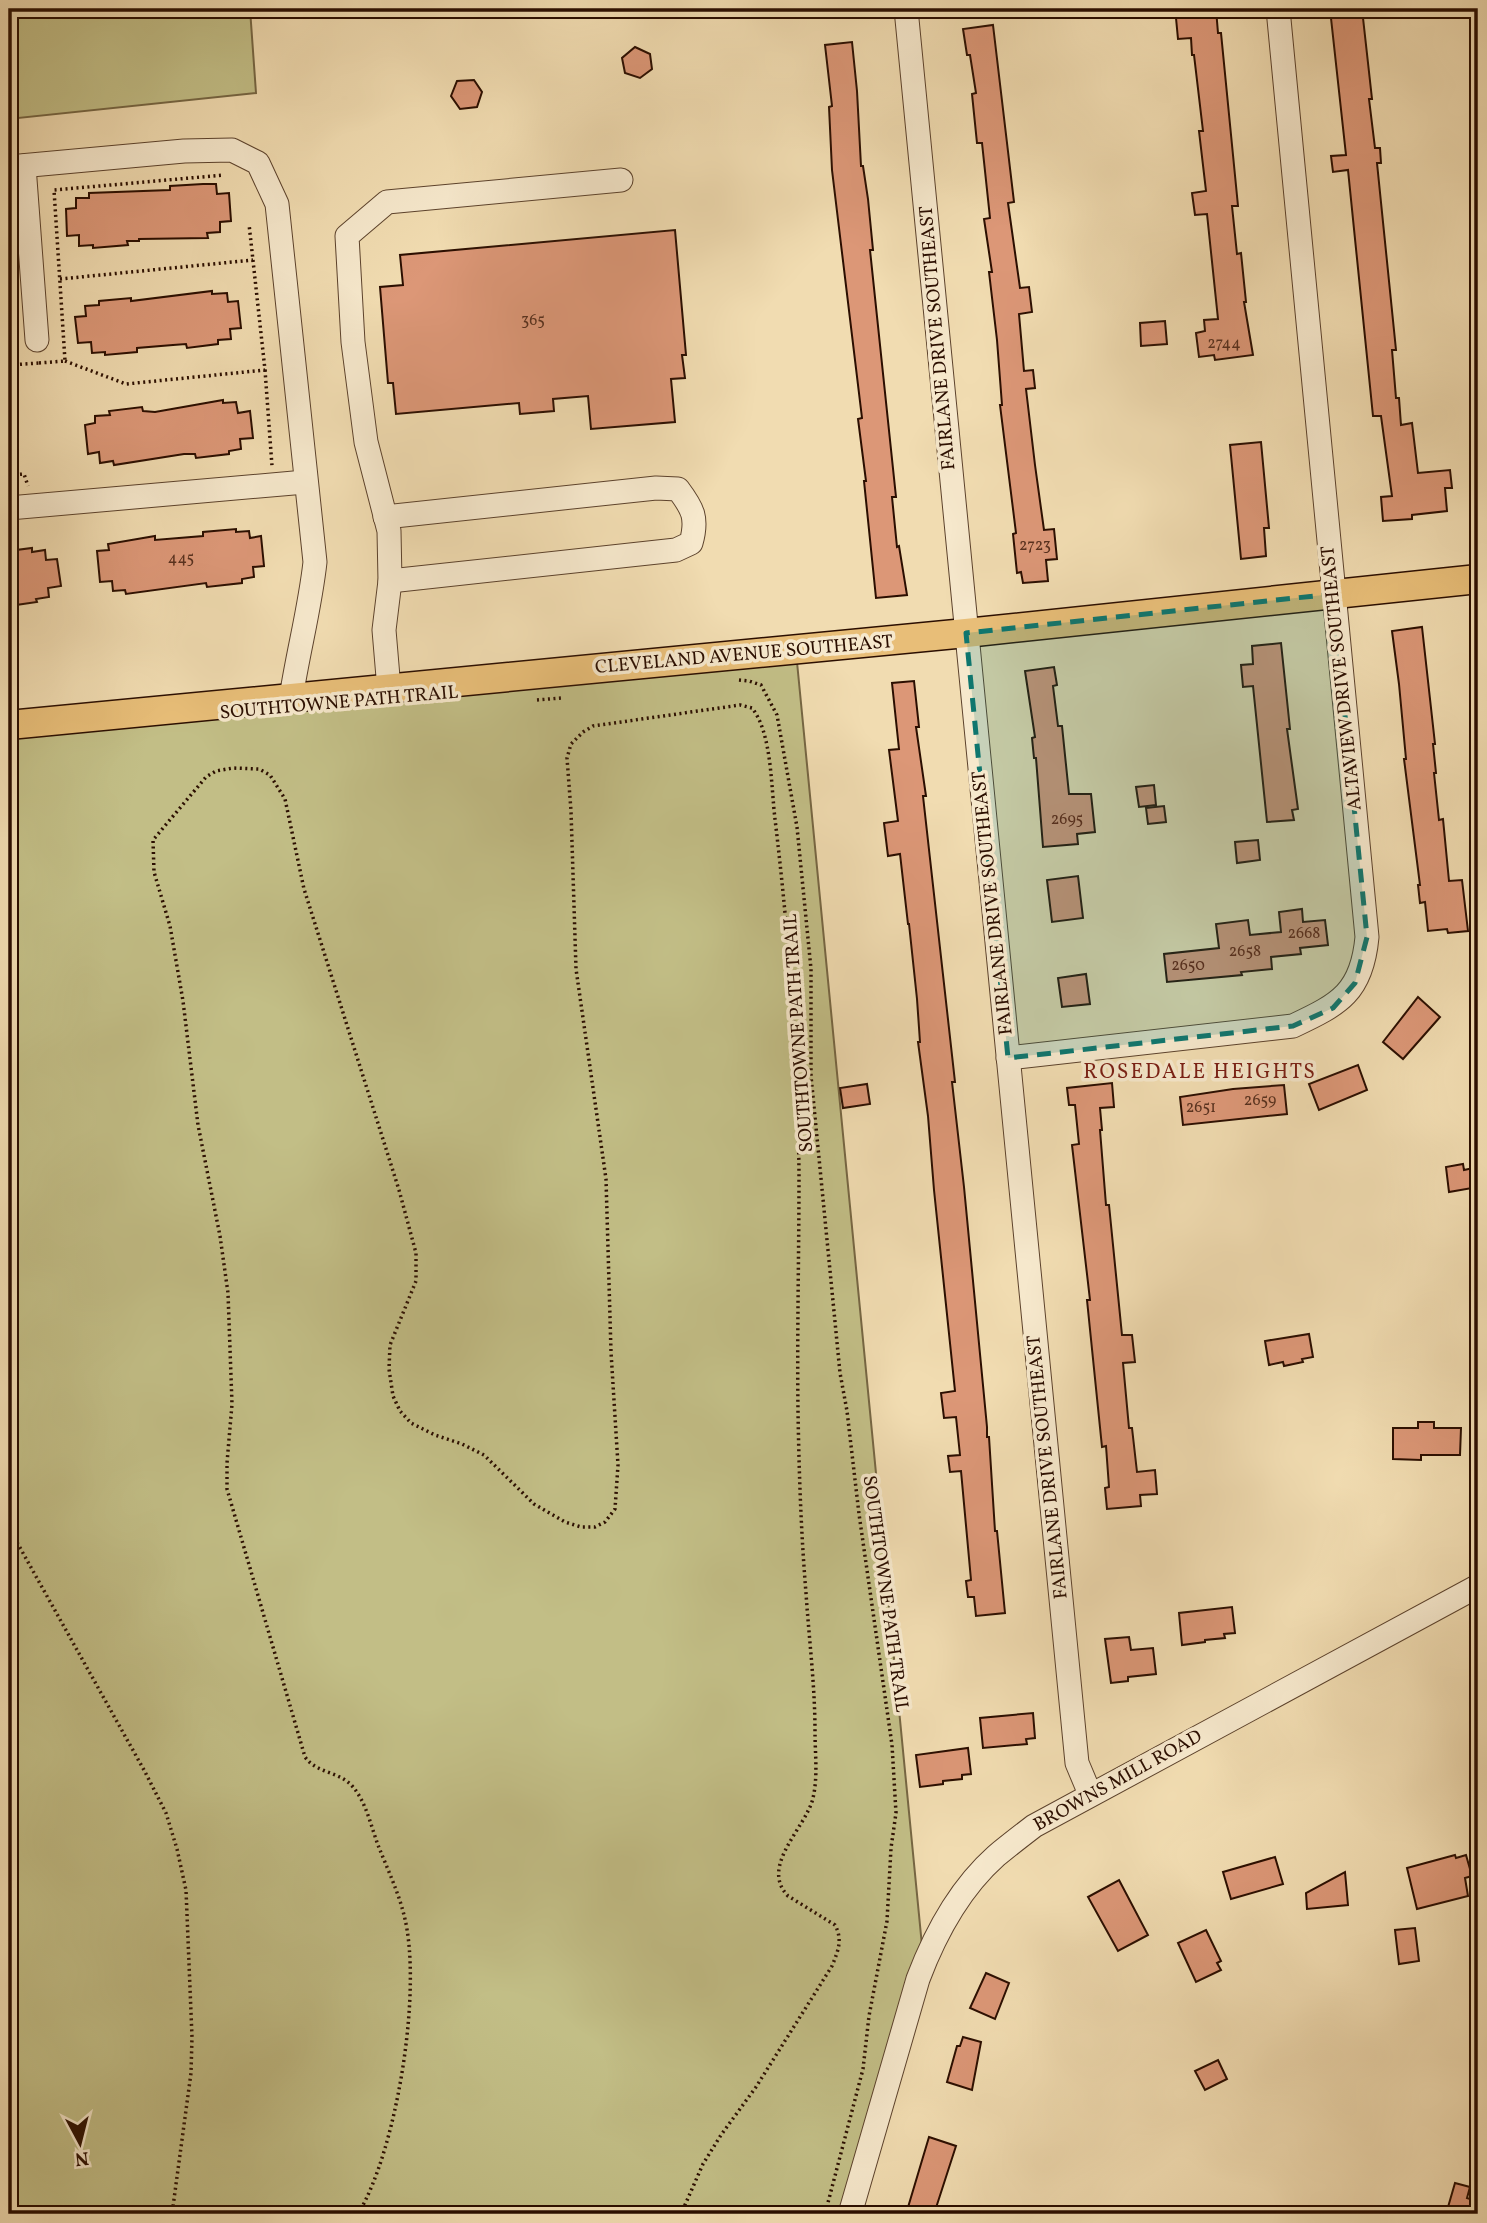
<svg xmlns="http://www.w3.org/2000/svg" width="1487" height="2223" viewBox="0 0 1487 2223" font-family="Vollkorn,serif">
<style>
.green{fill:#c2be86;stroke:#766643;stroke-width:2}
.building{fill:#dc9777;stroke:#2b0e00;stroke-width:2}
.lines{fill:none;stroke-linecap:round;stroke-linejoin:round}
.minor-casing{stroke:#5c422c;stroke-width:25}
.major-casing{stroke:#2b0e00;stroke-width:31}
.path{stroke:#2b0e00;stroke-width:3.5;stroke-dasharray:2 3.5;stroke-linecap:butt}
.minor{stroke:#f6e8cc;stroke-width:23}
.major{stroke:#e8be78;stroke-width:28}
.marked{fill:#0f766e;fill-opacity:0.2;stroke:#0f766e;stroke-width:5;stroke-dasharray:14 9;stroke-linejoin:round}
.labels{text-anchor:middle;dominant-baseline:central;stroke-width:7;stroke-linejoin:round;paint-order:stroke}
.number-label{font-size:16px;fill:#57301e}
.street-label{font-size:19px;fill:#2b0e00;stroke:#f6e8cc}
.neighbourhood-label{font-size:21px;letter-spacing:2px;fill:#7a1f14;stroke:#f6e8cc}
</style>
<rect width="100%" height="100%" fill="#f1dcb1"/>
<filter id="stains"><feTurbulence type="fractalNoise" baseFrequency=".00286" numOctaves="4"/><feColorMatrix values="0 0 0 0 .2 0 0 0 0 .09 0 0 0 0 .02 0 0 0 .5 -.17"/></filter>
<radialGradient id="worn" r=".72"><stop offset=".6" stop-color="#630" stop-opacity="0"/><stop offset="1" stop-color="#630" stop-opacity=".3"/></radialGradient>
<g class="green">
<polygon points="9,9 250,9 256,93 9,119"/>
<polygon points="797,662 923,1956 853,2214 9,2214 9,718"/>
</g>
<g class="building">
<polygon points="1187,9 1216,9 1218,33 1221,33 1238,206 1232,206 1237,254 1241,253 1246,302 1244,302 1253,355 1215,360 1214,355 1199,357 1196,333 1205,331 1204,320 1218,319 1207,214 1195,215 1192,193 1206,191 1199,131 1203,131 1194,55 1192,55 1191,38 1178,39 1176,18 1187,17"/>
<polygon points="1330,9 1362,9 1372,99 1369,99 1375,148 1380,148 1381,163 1377,163 1396,350 1392,350 1396,398 1399,398 1401,425 1412,423 1418,473 1450,470 1452,488 1445,488 1447,511 1412,515 1412,519 1383,521 1381,497 1392,496 1381,416 1373,416 1348,170 1333,172 1331,156 1346,155"/>
<polygon points="993,25 1014,202 1008,203 1020,288 1029,287 1032,312 1019,314 1024,371 1033,370 1035,388 1026,389 1035,465 1044,530 1054,529 1057,559 1046,560 1048,581 1023,583 1021,572 1017,573 1013,534 1016,533 1000,405 1002,405 997,340 989,272 992,272 984,219 990,218 982,143 977,143 972,94 976,93 970,55 967,55 963,29"/>
<polygon points="852,42 857,91 861,166 863,166 868,199 873,250 870,250 896,497 892,497 897,547 899,546 907,595 876,598 864,481 866,481 858,419 862,418 832,170 829,107 832,106 825,45"/>
<polygon points="635,47 650,54 652,69 640,78 625,73 622,58"/>
<polygon points="474,80 482,92 477,107 460,109 451,96 457,81"/>
<polygon points="203,184 216,184 217,194 229,193 231,221 220,222 220,232 207,233 208,238 139,239 139,241 127,241 128,245 93,248 93,245 79,246 79,235 67,236 66,209 76,208 76,198 89,198 89,193 170,190 170,186"/>
<polygon points="675,230 686,355 682,355 685,378 671,379 675,422 591,429 588,396 553,399 554,411 520,414 519,403 396,414 393,383 388,383 380,287 403,285 400,255"/>
<polygon points="212,291 212,294 227,293 228,302 238,301 241,328 230,329 231,339 218,340 218,344 187,348 186,344 173,345 137,348 137,352 105,355 105,352 92,353 91,342 78,343 75,317 86,316 85,306 99,305 99,301 131,298 131,301"/>
<polygon points="1165,321 1167,344 1141,346 1140,323"/>
<polygon points="223,400 223,403 236,402 238,413 250,411 253,438 240,439 241,449 229,451 229,454 196,458 195,454 184,454 114,465 113,461 100,463 99,452 88,454 85,425 95,423 95,416 110,415 109,411 142,407 143,411 155,412"/>
<polygon points="1261,442 1269,528 1264,528 1266,556 1241,559 1230,445"/>
<polygon points="236,529 236,532 249,531 250,538 261,536 264,566 253,567 254,577 242,579 242,583 207,587 206,583 126,594 125,590 113,591 112,581 100,582 97,551 109,550 108,544 155,536 155,540 203,536 203,532"/>
<polygon points="32,548 32,552 45,550 46,560 57,559 61,586 48,588 49,597 36,599 37,602 9,606 9,551"/>
<polygon points="1422,627 1435,744 1433,744 1436,773 1434,773 1439,820 1443,819 1449,881 1462,880 1468,931 1448,933 1447,929 1428,931 1425,902 1420,903 1418,885 1420,885 1404,759 1406,759 1399,684 1392,631"/>
<polygon points="1281,643 1290,729 1287,729 1298,809 1292,810 1294,820 1267,822 1253,686 1243,687 1241,665 1253,664 1252,646"/>
<polygon points="1054,667 1057,685 1053,686 1058,726 1062,726 1069,794 1091,794 1095,832 1077,834 1078,844 1043,847 1036,758 1034,758 1032,738 1035,737 1025,671"/>
<polygon points="914,681 919,727 916,727 926,796 923,796 955,1082 952,1082 964,1187 987,1427 987,1437 989,1437 995,1531 997,1531 1005,1613 976,1616 974,1597 968,1597 966,1581 971,1580 961,1471 950,1472 948,1456 960,1455 956,1417 944,1418 941,1393 955,1391 934,1190 928,1116 918,1042 920,1042 917,999 909,924 908,924 900,854 888,856 884,823 898,821 889,750 899,749 892,683"/>
<polygon points="1154,785 1156,805 1139,807 1136,787"/>
<polygon points="1164,806 1166,822 1148,824 1146,808"/>
<polygon points="1258,840 1260,860 1237,863 1235,842"/>
<polygon points="1078,876 1083,918 1052,922 1047,880"/>
<polygon points="1302,909 1303,922 1325,920 1328,945 1300,948 1301,954 1271,957 1272,969 1241,972 1242,975 1167,982 1164,954 1219,948 1216,924 1248,920 1250,935 1281,932 1279,912"/>
<polygon points="1086,974 1090,1004 1062,1007 1058,978"/>
<polygon points="1418,997 1440,1017 1403,1059 1383,1042"/>
<polygon points="1358,1065 1367,1090 1319,1110 1309,1084"/>
<polygon points="1112,1083 1114,1107 1100,1108 1102,1130 1100,1130 1106,1205 1109,1205 1122,1335 1132,1335 1135,1362 1123,1363 1129,1428 1132,1428 1137,1472 1155,1470 1157,1494 1140,1495 1141,1506 1107,1509 1105,1488 1109,1487 1106,1446 1102,1447 1087,1300 1090,1300 1072,1145 1079,1144 1075,1105 1069,1105 1067,1088"/>
<polygon points="867,1084 870,1104 843,1108 840,1088"/>
<polygon points="1284,1085 1287,1114 1183,1125 1180,1097 1233,1089"/>
<polygon points="1463,1164 1464,1170 1478,1167 1478,1187 1449,1192 1446,1167"/>
<polygon points="1309,1334 1313,1357 1302,1359 1303,1362 1284,1366 1283,1362 1269,1365 1265,1341"/>
<polygon points="1418,1422 1434,1422 1434,1428 1461,1428 1460,1455 1421,1455 1421,1460 1393,1459 1393,1428 1418,1428"/>
<polygon points="1232,1607 1235,1633 1224,1634 1225,1638 1205,1640 1205,1642 1182,1645 1179,1613"/>
<polygon points="1129,1637 1131,1650 1153,1648 1156,1674 1128,1677 1128,1681 1111,1683 1105,1639"/>
<polygon points="1033,1713 1035,1738 1026,1739 1027,1744 983,1748 980,1718"/>
<polygon points="968,1748 971,1774 962,1775 962,1779 943,1781 943,1784 920,1787 916,1755"/>
<polygon points="1455,1855 1456,1858 1466,1855 1472,1876 1465,1878 1468,1896 1417,1909 1407,1868"/>
<polygon points="1275,1857 1283,1884 1231,1899 1223,1872"/>
<polygon points="1345,1872 1348,1905 1307,1909 1306,1893"/>
<polygon points="1119,1880 1148,1935 1118,1951 1088,1897"/>
<polygon points="1415,1928 1419,1961 1399,1964 1395,1930"/>
<polygon points="1206,1930 1221,1961 1217,1963 1221,1970 1196,1982 1178,1943"/>
<polygon points="986,1973 1009,1983 995,2019 970,2008"/>
<polygon points="963,2037 981,2042 972,2090 947,2082 957,2046 960,2046"/>
<polygon points="1218,2060 1227,2079 1205,2090 1195,2071"/>
<polygon points="929,2137 956,2146 934,2214 906,2214"/>
<polygon points="1455,2183 1470,2187 1467,2198 1477,2201 1474,2214 1446,2214"/>
</g>
<g class="lines">
<defs>
<g id="minor">
<polyline points="906,9 1077,1763 1090,1794"/>
<polyline points="24,166 37,340"/>
<path d="M 9,167 L 184,151 L 232,150 L 258,163 L 277,204 L 315,562 C 310,608 298,652 291,698"/>
<polyline points="9,508 305,482"/>
<path d="M 385,517 L 656,488 L 678,489 C 693,509 698,518 691,543 L 676,550 L 390,581"/>
<polyline points="389,689 384,630 390,581 389,531 366,442 353,342 347,236 387,202 621,180"/>
<path d="M 1008,1058 L 1293,1026 C 1340,1004 1362,992 1367,937 L 1278,9"/>
<path d="M 850,2214 L 918,1979 C 935,1934 959,1889 996,1856 C 1008,1846 1021,1836 1034,1826 L 1478,1586"/>
</g>
<polyline id="major" points="9,725 966,633 1478,579"/>
</defs>
<use href="#minor" class="minor-casing"/>
<use href="#major" class="major-casing"/>
<g class="path">
<polyline points="60,279 253,260"/>
<polyline points="65,361 126,384 265,370 249,224"/>
<polyline points="39,363 65,361 54,190 224,175"/>
<polyline points="9,365 39,363"/>
<polyline points="265,370 272,466"/>
<polyline points="9,475 24,474 28,486"/>
<polyline points="739,680 749,681 761,685 777,715 797,827 811,969 811,1076 840,1373 847,1411 859,1514 892,1745 896,1813 891,1848 887,1921 869,2016 863,2069 825,2214"/>
<polyline points="537,700 561,698"/>
<polyline points="9,1528 144,1770 166,1813 177,1849 186,1890 192,2037 191,2073 172,2214"/>
<path d="M 358,2214 C 397,2150 423,1988 404,1915 C 398,1891 387,1868 378,1845 C 371,1826 366,1802 353,1787 C 340,1771 317,1774 305,1757 L 227,1489 L 227,1463 L 232,1404 L 228,1293 L 220,1236 L 198,1125 L 183,1001 L 170,926 L 154,872 L 153,840 L 206,777 L 216,771 L 233,768 L 259,769 L 270,775 L 285,799 L 304,889 L 399,1190 L 416,1253 L 416,1281 L 390,1345 L 389,1369 L 393,1396 L 400,1411 L 411,1423 L 435,1435 L 462,1444 L 484,1455 L 534,1504 L 565,1522 L 581,1527 L 595,1527 L 605,1522 L 615,1509 L 618,1465 L 611,1352 L 606,1179 L 576,969 L 571,811 L 567,758 L 571,744 L 583,732 L 593,726 L 740,705 L 752,708 C 772,733 771,787 775,819 C 789,937 798,1057 799,1175 C 799,1254 797,1333 798,1411 C 799,1472 801,1533 806,1593 C 809,1639 815,1685 815,1732 C 815,1753 818,1777 813,1798 C 806,1828 759,1866 788,1896 L 835,1925 C 843,1940 838,1951 832,1966 L 756,2087 L 721,2135 L 703,2164 L 681,2214"/>
</g>
<use href="#minor" class="minor"/>
<use href="#major" class="major"/>
</g>
<path class="marked" d="M 1333,594 L 1367,937 L 1355,983 L 1333,1008 L 1293,1026 L 1008,1058 L 966,633 Z"/>
<g class="labels">
<g class="number-label">
<text x="533" y="321">365</text>
<text x="1224" y="344">2744</text>
<text x="1035" y="546">2723</text>
<text x="181" y="559">445</text>
<text x="1067" y="820">2695</text>
<text x="1304" y="934">2668</text>
<text x="1245" y="952">2658</text>
<text x="1188" y="966">2650</text>
<text x="1260" y="1101">2659</text>
<text x="1201" y="1108">2651</text>
</g>
<g class="street-label">
<text transform="translate(938 338) rotate(-95)">FAIRLANE DRIVE SOUTHEAST</text>
<text transform="translate(744 655) rotate(-5)">CLEVELAND AVENUE SOUTHEAST</text>
<text transform="translate(1342 678) rotate(-96)">ALTAVIEW DRIVE SOUTHEAST</text>
<text transform="translate(339 703) rotate(-5)">SOUTHTOWNE PATH TRAIL</text>
<text transform="translate(993 903) rotate(-96)">FAIRLANE DRIVE SOUTHEAST</text>
<text transform="translate(799 1033) rotate(-94)">SOUTHTOWNE PATH TRAIL</text>
<text transform="translate(1048 1467) rotate(-96)">FAIRLANE DRIVE SOUTHEAST</text>
<text transform="translate(885 1594) rotate(82)">SOUTHTOWNE PATH TRAIL</text>
<text transform="translate(1118 1781) rotate(-29)">BROWNS MILL ROAD</text>
</g>
<g class="neighbourhood-label">
<text x="1200" y="1072">ROSEDALE HEIGHTS</text>
</g>
</g>
<rect width="1487" height="2223" fill="none" stroke="#f1dcb1" stroke-width="35"/>
<rect x="10" y="10" width="1466" height="2202" fill="none" stroke="#2b0e00" stroke-width="3.5"/>
<rect x="18" y="18" width="1452" height="2188" fill="none" stroke="#2b0e00" stroke-width="2"/>
<g transform="translate(80 2143) rotate(173)" stroke="#f6e8cc" stroke-width="5" paint-order="stroke">
<path d="M0-5L12 26L0 18L-12 26Z" fill="#2b0e00"/>
<text y="-10" font-size="19" font-weight="bold" text-anchor="middle" fill="#2b0e00">N</text>
</g>
<rect width="100%" height="100%" filter="url(#stains)"/>
<rect width="100%" height="100%" fill="url(#worn)"/>
</svg>
